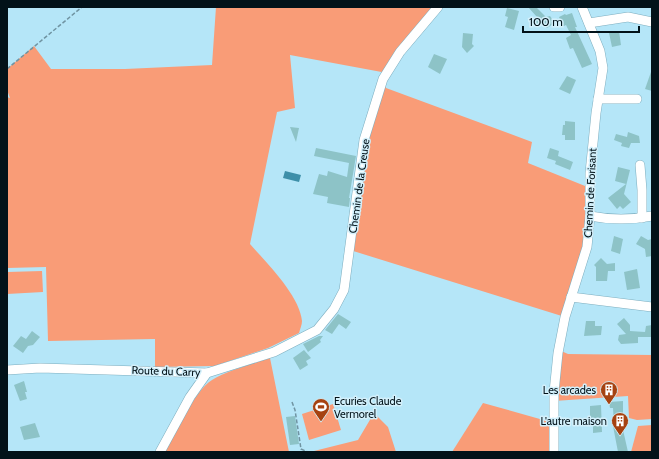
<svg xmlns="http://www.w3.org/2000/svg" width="659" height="459" viewBox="0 0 659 459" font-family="Cabin,sans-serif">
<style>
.green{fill:#f99c77}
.water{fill:#3d8fa9}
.building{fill:#8dc3c7}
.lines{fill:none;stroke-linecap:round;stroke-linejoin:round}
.minor-casing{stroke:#7eaebf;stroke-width:10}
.path{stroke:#7094a2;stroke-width:1.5;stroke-dasharray:4 2;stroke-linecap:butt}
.minor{stroke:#fff;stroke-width:9}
.labels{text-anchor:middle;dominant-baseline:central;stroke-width:3;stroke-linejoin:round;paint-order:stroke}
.street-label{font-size:11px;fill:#021219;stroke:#d3f0fb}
.poi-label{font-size:11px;fill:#021219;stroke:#d3f0fb;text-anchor:end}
</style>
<rect width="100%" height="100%" fill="#b5e6f8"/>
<g class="green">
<path d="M 216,7 L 438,7 L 387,73 L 290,55 L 295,108 L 277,112 L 250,244 C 266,262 300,296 302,321 C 302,325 300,329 299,333 L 268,348 L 215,366 L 155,367 L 155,339 L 48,341 L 46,267 L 7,268 L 7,97 L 10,98 L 7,90 L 7,69 L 34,46 L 51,69 L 125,69 L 212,65 Z"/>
<polygon points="383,79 386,88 532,142 528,163 590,188 590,216 565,317 350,250 364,140"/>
<polygon points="42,271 43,292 7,294 7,272"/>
<polygon points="559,350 568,354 652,355 652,419 637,420 629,418 628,396 554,401"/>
<path d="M 270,358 L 289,452 L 164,452 C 175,434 195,390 212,380 C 228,370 252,364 270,358 Z"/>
<polygon points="483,403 554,423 554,452 452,452"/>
<polygon points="333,404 341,430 309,440 302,414"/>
<polygon points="374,413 388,427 396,452 310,452 358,440"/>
<polygon points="652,425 652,452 631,452 638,426"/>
</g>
<polygon class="water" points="285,171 301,175 299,182 283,178"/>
<g class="building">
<polygon points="528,7 536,7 546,17 550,16 555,23 547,28 542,23 538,26 533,20 537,17"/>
<polygon points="507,8 519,11 514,30 505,27 508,17 505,16"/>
<polygon points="572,13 577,27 575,27 592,64 582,68 573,48 570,49 566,38 571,35 566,25 562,27 559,17 565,14 566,15"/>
<polygon points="619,31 621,45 612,47 609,33"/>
<polygon points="463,33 473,34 472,44 474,46 467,53 462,47"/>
<polygon points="434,54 447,59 440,74 428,67"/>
<polygon points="651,72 652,73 652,91 645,89"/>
<polygon points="567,76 576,80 570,94 559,89"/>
<polygon points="565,121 575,122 575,140 565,140 565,135 562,135 563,125 565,125"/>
<polygon points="290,127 299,128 296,142"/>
<polygon points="628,132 639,136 640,143 631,143 629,148 621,146 622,143 614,140 616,134 627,137"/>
<polygon points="316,148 356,156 349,198 350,198 349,207 327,203 328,197 313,194 319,174 327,176 328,171 347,177 349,163 314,156"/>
<polygon points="550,148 559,151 558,156 573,162 570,170 555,164 556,161 547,158"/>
<polygon points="618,167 630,170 624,194 631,202 623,209 620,206 617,209 608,198 626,184 615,181"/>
<polygon points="614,236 623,239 620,254 611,251"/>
<polygon points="641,236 648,240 652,239 652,256 646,257 645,249 636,244"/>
<polygon points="601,258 607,264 615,263 615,271 608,271 607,281 596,281 596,267 594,265"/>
<polygon points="637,269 640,288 627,290 624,272"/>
<polygon points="338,314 351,322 346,329 339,324 332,334 325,330"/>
<polygon points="624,318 630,325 630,331 645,332 646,326 652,325 652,337 638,337 638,343 621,344 618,340 619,335 626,334 617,324"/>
<polygon points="586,321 595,321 595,326 602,326 601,335 584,336"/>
<polygon points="32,331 40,337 33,345 28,346 23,353 13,346 21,336 26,339"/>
<polygon points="319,336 323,336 320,340 321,342 308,352 303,344"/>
<polygon points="304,350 311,358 306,361 308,365 300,370 293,358"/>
<polygon points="24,381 27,392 25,392 27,399 20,401 14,385"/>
<polygon points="623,401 623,420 621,421 628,452 618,452 613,426 614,425 613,408 610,408 609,402"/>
<polygon points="601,405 602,432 593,433 593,423 590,423 590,406"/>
<polygon points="295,416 299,444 290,445 286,417"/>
<polygon points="35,423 40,437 24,440 20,427"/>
</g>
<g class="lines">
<defs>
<g id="minor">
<polyline points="554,7 560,7"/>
<polyline points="589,23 628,17 652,22"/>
<polyline points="598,99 637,99"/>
<polyline points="640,165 642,190 642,218"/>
<path d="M 590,216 C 610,220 632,220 652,216"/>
<polyline points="571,297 652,307"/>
<polyline points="7,370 40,368 207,373 274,352 317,330 334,309 344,290 364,140 383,79 400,52 438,7"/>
<polyline points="160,452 190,397 207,373"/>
<polyline points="554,452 554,392 558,353 565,317 587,247 590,216 590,173 596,113 603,68 600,51 582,7"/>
</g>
</defs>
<use href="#minor" class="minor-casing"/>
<g class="path">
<polyline points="7,69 82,7"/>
<polyline points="292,402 295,410 301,449 308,452"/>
</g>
<use href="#minor" class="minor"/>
</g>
<defs>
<symbol id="building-pin" viewBox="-11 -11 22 30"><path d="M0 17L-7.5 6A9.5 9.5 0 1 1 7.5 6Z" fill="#a64211" stroke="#d3f0fb"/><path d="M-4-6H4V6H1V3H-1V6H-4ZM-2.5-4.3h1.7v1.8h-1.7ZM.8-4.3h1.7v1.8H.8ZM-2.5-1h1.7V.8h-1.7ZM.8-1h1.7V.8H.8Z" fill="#fff"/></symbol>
<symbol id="stadium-pin" viewBox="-11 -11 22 30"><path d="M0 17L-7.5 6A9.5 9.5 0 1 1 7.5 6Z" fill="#a64211" stroke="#d3f0fb"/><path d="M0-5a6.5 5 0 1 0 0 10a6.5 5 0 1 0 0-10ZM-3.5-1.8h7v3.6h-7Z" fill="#fff"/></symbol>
</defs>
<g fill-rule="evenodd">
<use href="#building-pin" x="599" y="380" width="20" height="27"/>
<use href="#stadium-pin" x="311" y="397" width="20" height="27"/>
<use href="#building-pin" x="610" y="411" width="20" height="27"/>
</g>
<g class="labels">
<g class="street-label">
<text transform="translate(359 186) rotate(-82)">Chemin de la Creuse</text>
<text transform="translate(590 193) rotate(-87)">Chemin de Forisant</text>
<text transform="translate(166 371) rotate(2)">Route du Carry</text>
</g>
<g class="poi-label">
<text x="596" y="390">Les arcades</text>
<text x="334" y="401" text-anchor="start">Ecuries Claude<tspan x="334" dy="13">Vermorel</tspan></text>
<text x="607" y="421">L'autre maison</text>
</g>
</g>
<rect width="659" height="459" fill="none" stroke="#021219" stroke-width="16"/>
<path d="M523 26v6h116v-6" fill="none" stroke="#021219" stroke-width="2"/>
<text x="529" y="26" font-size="12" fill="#021219" stroke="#d3f0fb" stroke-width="3" paint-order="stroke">100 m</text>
</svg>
